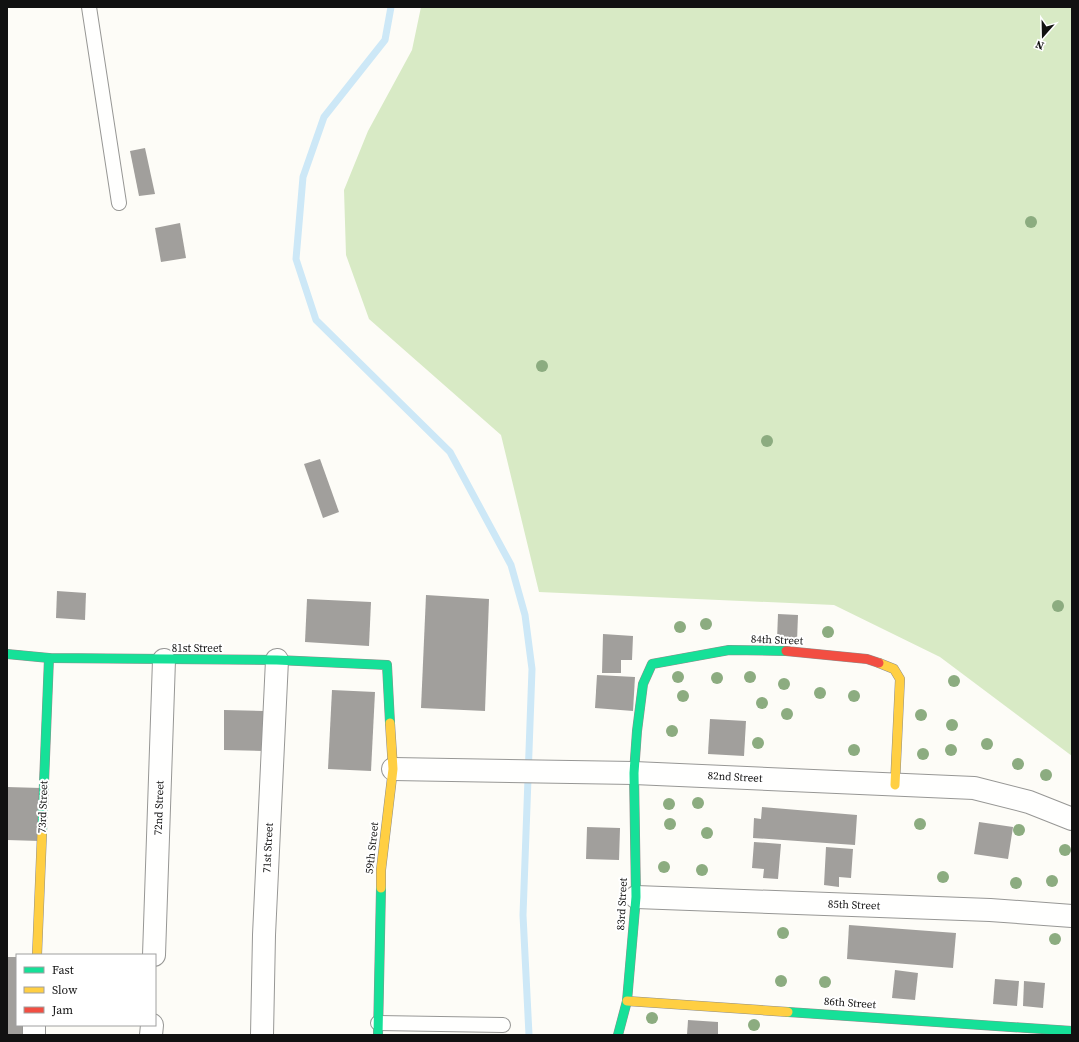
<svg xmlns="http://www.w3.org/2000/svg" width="1079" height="1042" viewBox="0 0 1079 1042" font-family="'Source Serif 4',serif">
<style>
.forest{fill:#d8eac5}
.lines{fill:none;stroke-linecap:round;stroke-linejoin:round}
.stream{stroke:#cde8f7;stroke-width:7}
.building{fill:#a19f9c}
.lane-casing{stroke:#979795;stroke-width:16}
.street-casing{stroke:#979795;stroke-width:24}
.fast-casing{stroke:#8e8d8b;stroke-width:10}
.slow-casing{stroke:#8e8d8b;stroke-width:10}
.jam-casing{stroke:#8e8d8b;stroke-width:10}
.lane{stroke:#fffffe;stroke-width:14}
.street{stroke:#fffffe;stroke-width:22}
.fast{stroke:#16e098;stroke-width:9}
.slow{stroke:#ffcf43;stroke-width:9}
.jam{stroke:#f24e42;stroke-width:9}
.tree{fill:#8cac80}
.labels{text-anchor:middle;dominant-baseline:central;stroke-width:4;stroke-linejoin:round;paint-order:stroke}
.street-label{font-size:11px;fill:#111;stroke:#fff}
</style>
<rect width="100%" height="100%" fill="#fdfcf7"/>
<polygon class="forest" points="421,7 1072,7 1072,756 940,657 834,605 539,592 501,435 369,319 346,255 344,190 368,131 412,50"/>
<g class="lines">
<polyline class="stream" points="391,7 385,40 324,117 303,177 296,259 316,320 450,452 511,565 525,615 532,669 523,915 529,1035"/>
</g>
<g class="building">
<polygon points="145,148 155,194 139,196 130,151"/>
<polygon points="180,223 186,258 161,262 155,228"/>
<polygon points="320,459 339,512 323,518 304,464"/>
<polygon points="57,591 86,593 85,620 56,618"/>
<polygon points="426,595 489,599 485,711 421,708"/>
<polygon points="307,599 371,602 369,646 305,642"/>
<polygon points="778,614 798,615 797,641 777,640"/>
<polygon points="603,634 633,636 632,660 621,660 621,673 602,673"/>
<polygon points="597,675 635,677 633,711 595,708"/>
<polygon points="332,690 375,692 371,771 328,769"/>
<polygon points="224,710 264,711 263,751 224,750"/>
<polygon points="710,719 746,721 744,756 708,754"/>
<polygon points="7,787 41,788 40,841 7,840"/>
<polygon points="762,807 857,815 855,845 753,838 754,818 761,819"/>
<polygon points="979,822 1013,827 1008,859 974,854"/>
<polygon points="587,827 620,828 619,860 586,859"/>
<polygon points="754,842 781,844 778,879 763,878 764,869 752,868"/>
<polygon points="826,847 853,849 851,878 839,877 839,887 824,885"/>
<polygon points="849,925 956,933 953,968 847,959"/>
<polygon points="7,957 17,957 17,1025 30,1025 30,1035 7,1035"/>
<polygon points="895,970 918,973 915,1000 892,998"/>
<polygon points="995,979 1019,981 1017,1006 993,1004"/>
<polygon points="1024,981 1045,983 1043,1008 1023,1006"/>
<polygon points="688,1020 718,1022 718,1035 687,1035"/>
</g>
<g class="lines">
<defs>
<g id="lane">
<polyline points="89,7 119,203"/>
<polyline points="378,1023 503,1025"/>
</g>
<g id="street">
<polyline points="393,769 634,773 974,788 1029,802 1072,819"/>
<polyline points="636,897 990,910 1072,916"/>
<polyline points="154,955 164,660"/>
<polyline points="34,1035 34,1025"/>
<polyline points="151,1035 152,1025"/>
<polyline points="262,1035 264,935 277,660"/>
</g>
<g id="fast">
<polyline points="7,654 49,658 277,660 387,665 390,723"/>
<polyline points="42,833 49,658"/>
<polyline points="788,1012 1072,1031"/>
<polyline points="378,1035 381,888"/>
<polyline points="618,1035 627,1001 636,897 634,773 637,731 643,684 652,664 729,650 786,651"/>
</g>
<g id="slow">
<polyline points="879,663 894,669 900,679 895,785"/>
<polyline points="381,888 381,870 393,769 390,723"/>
<polyline points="37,955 42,833"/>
<polyline points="627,1001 788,1012"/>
</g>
<polyline id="jam" points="786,651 867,659 879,663"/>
</defs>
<use href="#lane" class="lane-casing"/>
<use href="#street" class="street-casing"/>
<use href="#fast" class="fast-casing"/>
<use href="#slow" class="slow-casing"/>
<use href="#jam" class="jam-casing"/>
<use href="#lane" class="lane"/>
<use href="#street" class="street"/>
<use href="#fast" class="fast"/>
<use href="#slow" class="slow"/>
<use href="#jam" class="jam"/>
</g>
<g class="tree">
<circle cx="1031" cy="222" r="6"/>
<circle cx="542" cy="366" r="6"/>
<circle cx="767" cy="441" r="6"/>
<circle cx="1058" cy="606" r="6"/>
<circle cx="706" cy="624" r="6"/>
<circle cx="680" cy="627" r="6"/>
<circle cx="828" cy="632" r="6"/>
<circle cx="678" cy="677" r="6"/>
<circle cx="750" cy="677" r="6"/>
<circle cx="717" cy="678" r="6"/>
<circle cx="954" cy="681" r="6"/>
<circle cx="784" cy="684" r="6"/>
<circle cx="820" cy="693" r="6"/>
<circle cx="683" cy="696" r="6"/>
<circle cx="854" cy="696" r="6"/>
<circle cx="762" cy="703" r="6"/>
<circle cx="787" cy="714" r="6"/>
<circle cx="921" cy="715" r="6"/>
<circle cx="952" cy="725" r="6"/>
<circle cx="672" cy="731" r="6"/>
<circle cx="758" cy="743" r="6"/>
<circle cx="987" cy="744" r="6"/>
<circle cx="854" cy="750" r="6"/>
<circle cx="951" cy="750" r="6"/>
<circle cx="923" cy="754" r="6"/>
<circle cx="1018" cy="764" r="6"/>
<circle cx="1046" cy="775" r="6"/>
<circle cx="698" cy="803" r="6"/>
<circle cx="669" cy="804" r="6"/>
<circle cx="670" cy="824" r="6"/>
<circle cx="920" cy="824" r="6"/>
<circle cx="1019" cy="830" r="6"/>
<circle cx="707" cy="833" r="6"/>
<circle cx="1065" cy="850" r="6"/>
<circle cx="664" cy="867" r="6"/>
<circle cx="702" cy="870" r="6"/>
<circle cx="943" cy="877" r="6"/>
<circle cx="1052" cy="881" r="6"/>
<circle cx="1016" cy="883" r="6"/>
<circle cx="783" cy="933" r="6"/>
<circle cx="1055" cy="939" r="6"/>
<circle cx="781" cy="981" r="6"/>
<circle cx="825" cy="982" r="6"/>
<circle cx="652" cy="1018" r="6"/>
<circle cx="754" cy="1025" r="6"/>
</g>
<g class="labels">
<g class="street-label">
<text transform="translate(777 640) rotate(2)">84th Street</text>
<text x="197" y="648">81st Street</text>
<text transform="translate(735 777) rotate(3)">82nd Street</text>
<text transform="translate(43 807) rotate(-88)">73rd Street</text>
<text transform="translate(159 808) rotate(-88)">72nd Street</text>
<text transform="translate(268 848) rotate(-87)">71st Street</text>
<text transform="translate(372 848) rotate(-84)">59th Street</text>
<text transform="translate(622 904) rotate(-87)">83rd Street</text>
<text transform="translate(854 905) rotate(2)">85th Street</text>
<text transform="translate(850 1003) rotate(4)">86th Street</text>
</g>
</g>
<rect width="1079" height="1042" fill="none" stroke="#111111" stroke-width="16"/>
<rect x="16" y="954" width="140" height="72" fill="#ffffff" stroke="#a0a0a0"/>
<rect x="24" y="967" width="20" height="6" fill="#16e098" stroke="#a0a0a0"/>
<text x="52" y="974" font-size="12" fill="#111111">Fast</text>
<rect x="24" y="987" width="20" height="6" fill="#ffcf43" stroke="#a0a0a0"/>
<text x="52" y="994" font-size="12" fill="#111111">Slow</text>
<rect x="24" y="1007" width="20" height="6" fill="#f24e42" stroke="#a0a0a0"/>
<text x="52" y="1014" font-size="12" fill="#111111">Jam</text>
<g transform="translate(1043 36) rotate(200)" stroke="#ffffff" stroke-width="3" paint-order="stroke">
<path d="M0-3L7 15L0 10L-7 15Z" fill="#111111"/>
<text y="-6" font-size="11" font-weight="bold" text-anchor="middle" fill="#111111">N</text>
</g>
</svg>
